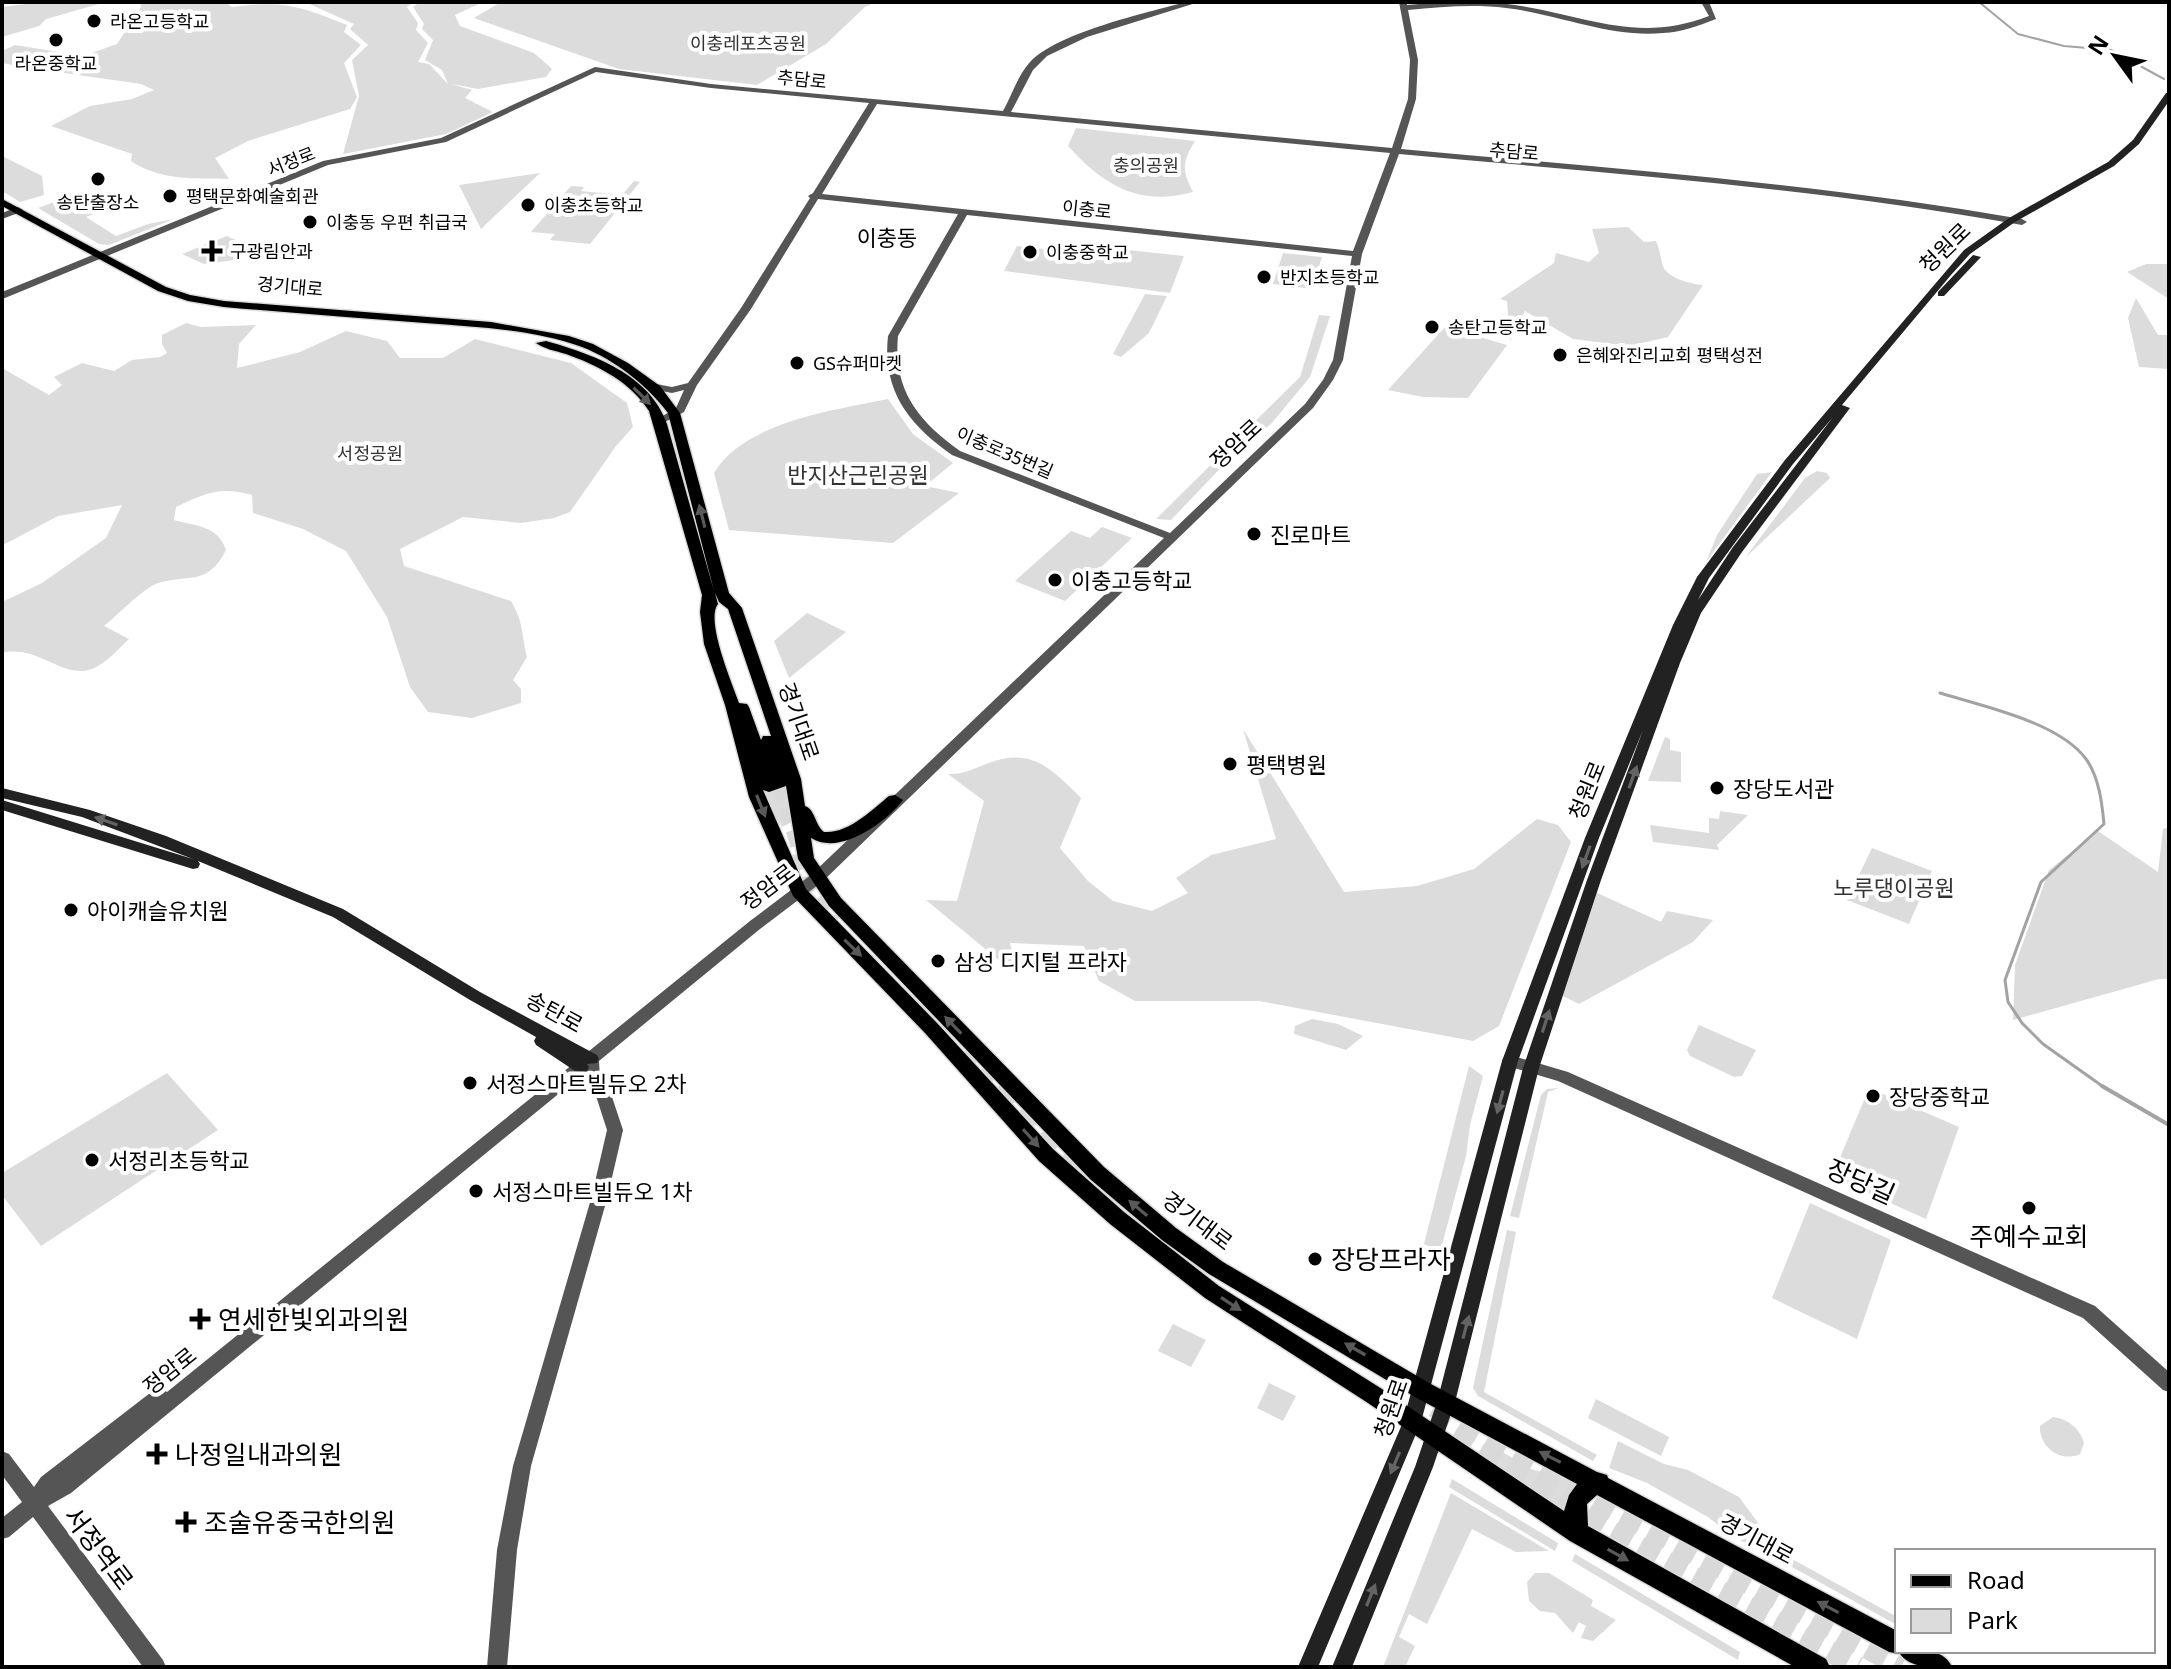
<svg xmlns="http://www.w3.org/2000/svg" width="2171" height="1669" viewBox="0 0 2171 1669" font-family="'Noto Sans','Noto Sans KR',sans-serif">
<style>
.green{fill:#dcdcdc}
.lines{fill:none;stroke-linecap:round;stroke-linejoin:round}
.stream-far2{stroke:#a3a3a3;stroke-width:2}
.stream-far1{stroke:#a3a3a3;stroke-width:3}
.stream{stroke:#a3a3a3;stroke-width:4}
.primary-tunnel-far1{stroke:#d9d9d9;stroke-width:16;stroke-dasharray:16 8;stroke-linecap:butt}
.primary-tunnel{stroke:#d9d9d9;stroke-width:21;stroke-dasharray:21 10;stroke-linecap:butt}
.primary-casing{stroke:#dbdbdb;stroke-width:3}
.tertiary{fill:#555;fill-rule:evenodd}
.secondary{fill:#222;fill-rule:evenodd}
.primary{fill:#000;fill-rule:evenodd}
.oneway{fill:#595959}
.oneway2{fill:#646464}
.poi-dot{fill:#000;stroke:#fff;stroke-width:3}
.labels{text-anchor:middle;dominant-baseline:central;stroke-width:8;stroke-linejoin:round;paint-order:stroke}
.far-poi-label{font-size:18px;fill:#000;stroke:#fff;text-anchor:start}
.far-park-label{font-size:18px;fill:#333;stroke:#fff}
.far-street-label{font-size:18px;fill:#000;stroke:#fff}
.far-quarter-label{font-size:22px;fill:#000;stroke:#fff}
.street-label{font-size:22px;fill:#000;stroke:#fff}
.park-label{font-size:22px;fill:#333;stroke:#fff}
.poi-label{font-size:22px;fill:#000;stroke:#fff;text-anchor:start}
.near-street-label{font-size:26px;fill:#000;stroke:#fff}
.near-poi-label{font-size:26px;fill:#000;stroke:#fff;text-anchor:start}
</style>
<rect width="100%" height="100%" fill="#fff"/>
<g class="green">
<polygon points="41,2 106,2 46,19 39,26 2,37 2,7"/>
<path d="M 140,2 L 225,2 L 232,7 C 283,0 300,6 347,25 L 344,32 L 361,45 L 344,63 L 357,97 L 350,109 L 248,141 L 215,158 L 229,179 C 195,178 160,181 131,161 L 132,154 L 51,126 L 90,106 L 132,99 L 154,90 L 141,84 L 43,70 L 117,44 L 141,7 Z"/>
<polygon points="305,2 414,2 407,7 418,23 416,30 428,43 418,62 429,64 448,84 442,70 425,60 433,40 422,29 424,24 413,7 420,2 483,2 455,15 460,26 534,53 552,69 546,77 478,89 451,84 472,90 465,98 493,112 446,134 343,154 359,96 352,60 368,45 350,29 354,24"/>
<polygon points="501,2 876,2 865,7 826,44 757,85 619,69 474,18"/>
<polygon points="15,45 59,52 59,53 30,68 2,63 2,51"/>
<path d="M 1076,128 L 1195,141 C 1182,162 1182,170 1193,192 C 1139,207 1103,185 1068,146 Z"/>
<polygon points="2,156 42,176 44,195 20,202 2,191"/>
<polygon points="540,173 481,229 459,185"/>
<polygon points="634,181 640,182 590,244 550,240 555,234 531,232 571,186 584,187 581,191 622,195"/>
<polygon points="57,201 106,205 106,209 86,217 116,236 148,224 174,219 109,245 99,244 38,208"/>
<path d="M 1628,227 L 1644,242 L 1656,241 C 1660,250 1660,257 1663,266 C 1667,278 1691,284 1703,285 L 1668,337 L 1629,346 L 1573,339 L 1525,311 L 1510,341 L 1507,301 L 1500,299 L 1554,263 L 1556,253 L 1589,262 L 1599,253 L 1592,229 Z"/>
<polygon points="227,236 240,242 242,259 204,264 182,254"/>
<polygon points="1017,246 1105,256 1109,248 1184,256 1170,293 1004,271"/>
<polygon points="1283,253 1322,257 1312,289 1273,284"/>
<polygon points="2146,264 2169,264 2169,299 2127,272"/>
<polygon points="1145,294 1167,296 1149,333 1121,357 1113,354"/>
<polygon points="2136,298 2158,335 2169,335 2169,369 2139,367 2128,318"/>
<polygon points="1319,315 1330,316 1310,377 1271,424 1231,457 1171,520 1156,519 1300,377"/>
<path d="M 186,323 L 201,327 L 256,325 L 239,344 L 237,368 L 300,352 L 346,331 L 387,341 L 400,358 L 443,358 L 475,339 L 571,363 L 627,403 L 633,427 L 616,446 L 570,512 L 554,518 L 521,523 L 463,517 L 400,549 L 404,566 L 511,601 C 524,623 521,633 527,657 L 513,680 L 521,689 L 521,703 L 472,718 L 428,712 L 410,687 L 387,617 L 346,551 L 303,529 L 253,513 L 252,495 C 220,486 205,493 176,507 L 174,520 C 194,526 218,525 226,550 C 208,586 189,574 158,583 C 143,588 117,616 104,626 L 129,639 C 117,650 100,671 82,671 C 56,672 34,645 2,653 L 2,602 L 42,583 L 106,538 L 122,505 L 58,516 L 5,544 L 2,541 L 2,368 L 49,395 L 62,385 L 54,377 L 82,363 L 114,371 L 132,360 L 160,357 L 167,353 L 162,344 L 162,335 Z"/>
<polygon points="1445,327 1507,345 1468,398 1423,397 1388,390"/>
<path d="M 888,399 L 913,434 L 953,463 L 925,486 L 959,493 L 893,543 L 729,530 L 714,473 C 744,422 834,410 888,399 Z"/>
<polygon points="1817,471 1827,473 1830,478 1745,558 1805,478"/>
<polygon points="1772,472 1706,562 1717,535 1757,474"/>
<polygon points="1102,527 1132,538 1065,601 1015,581 1071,531 1090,538"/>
<polygon points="807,613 846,632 789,678 774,641"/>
<path d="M 1243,729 L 1344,892 L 1417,886 L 1474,869 L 1537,819 L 1558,825 L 1571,842 L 1499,1026 L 1473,1041 L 1259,1001 L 1135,1001 L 1099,981 L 1084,946 L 1010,943 L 1018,976 L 926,900 L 957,901 L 984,801 L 948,774 C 963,775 975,768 989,763 C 1032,747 1052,769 1081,798 L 1060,848 L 1088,881 L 1113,901 L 1152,911 L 1188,893 L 1176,878 L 1211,855 L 1276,839 Z"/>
<polygon points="1665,737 1670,739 1670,750 1681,752 1681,782 1648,781"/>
<polygon points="787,783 792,822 782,827 757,789"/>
<polygon points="1720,811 1748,815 1717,845 1719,850 1653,842 1650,825 1709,833 1709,818 1719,819"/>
<polygon points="2169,827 2169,979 2159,979 2013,1020 2015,965 2049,870 2098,831 2158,872 2163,829"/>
<polygon points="1872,848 1932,871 1909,924 1847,900"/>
<polygon points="1597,893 1661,922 1667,911 1713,920 1693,942 1579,1004 1563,996"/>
<polygon points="1312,1019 1338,1024 1363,1036 1346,1050 1294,1034 1295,1026"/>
<polygon points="1699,1025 1756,1050 1742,1076 1734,1077 1690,1056 1687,1050"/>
<polygon points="1469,1066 1483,1076 1470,1125 1466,1156 1440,1252 1424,1244"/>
<polygon points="167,1073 218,1130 41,1246 2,1195 2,1173"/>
<polygon points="1559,1088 1548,1092 1519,1218 1510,1216 1541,1095 1547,1089"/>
<polygon points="1869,1088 1959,1127 1926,1219 1832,1177"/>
<polygon points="1810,1203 1891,1240 1857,1339 1772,1298"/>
<polygon points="1507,1230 1516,1232 1484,1392 1597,1455 1593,1461 1478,1396 1473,1388"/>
<polygon points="1173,1324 1206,1340 1191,1367 1158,1351"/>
<polygon points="1269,1383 1296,1396 1283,1421 1257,1408"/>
<polygon points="1596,1399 1669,1437 1661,1456 1588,1418"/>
<path d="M 2053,1417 C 2068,1419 2080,1428 2084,1443 L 2080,1454 C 2060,1463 2039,1447 2040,1426 Z"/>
<polygon points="1618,1441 1664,1464 1688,1470 1739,1497 1778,1550 1775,1558 1732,1536 1708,1517 1647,1483 1609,1468"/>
<polygon points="1494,1447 1531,1469 1580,1483 1570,1520 1488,1461"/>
<polygon points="1452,1479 1558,1543 1555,1551 1449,1487"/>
<polygon points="1451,1493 1549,1551 1516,1552 1472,1529 1427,1624 1409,1614 1399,1637 1415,1646 1405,1667 1383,1667"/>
<polygon points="1575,1554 1740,1652 1738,1660 1572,1561"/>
<polygon points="1794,1560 1897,1617 1897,1625 1792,1567"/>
<polygon points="1535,1573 1549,1573 1593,1600 1591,1606 1616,1620 1593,1641 1581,1638 1586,1626 1579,1622 1573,1633 1555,1613 1540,1611 1529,1601 1527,1582"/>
</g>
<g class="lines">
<polyline class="stream-far2" points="1979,2 2018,34 2064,46 2111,50 2164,79"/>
<path class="stream-far1" d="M 1940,693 C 1982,706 2059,722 2086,759 C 2099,777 2102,803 2104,824 L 2041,882 L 2005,980 L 2008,1002 L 2022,1023 L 2043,1044 L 2105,1088"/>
<polyline class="stream" points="2102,1086 2169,1125"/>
<g class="primary-tunnel-far1">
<polyline points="780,784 809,882 840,917"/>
<polyline points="967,1050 1003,1088"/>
</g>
<g class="primary-tunnel">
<polyline points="1001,1086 1089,1177"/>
<polyline points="1434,1407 1614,1510 1901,1667"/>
<polyline points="1452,1437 1605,1528 1858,1667"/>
</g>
<defs>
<path id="primary" d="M 2,199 L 166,287 L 190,295 L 224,301 L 491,322 L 569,336 L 593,344 L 628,363 L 660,386 L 680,413 L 729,593 L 742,608 L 801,779 L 805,806 C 815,809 815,825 824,832 C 848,834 872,810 889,796 L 895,795 L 903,800 C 885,823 840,856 811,838 L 814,858 L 841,898 L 1104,1167 L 1176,1228 L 1223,1262 L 1429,1383 L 1597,1472 L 1607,1475 L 1608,1478 L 1897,1631 L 1897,1651 C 1916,1651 1943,1646 1952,1667 C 1933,1667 1911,1669 1900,1654 L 1889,1652 L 1597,1495 L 1587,1504 L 1588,1526 L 1826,1659 L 1830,1667 L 1795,1667 L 1570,1541 L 1368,1403 L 1205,1298 L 1110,1224 L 1039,1161 L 925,1033 L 793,896 L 749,797 L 725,705 L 704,644 L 700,612 L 702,595 L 649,411 C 631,382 597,365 566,354 C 556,351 544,349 536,343 L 546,341 C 592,354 650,374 667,424 L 714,591 L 668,413 C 647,385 615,360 582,347 C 533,329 476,327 425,323 C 358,318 291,313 224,307 L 188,301 L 158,291 L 2,206 ZM 715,593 L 719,602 L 728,609 L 771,736 L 763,736 L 761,740 L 749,707 L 747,704 L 739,703 C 732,683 705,620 718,604 ZM 786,786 L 798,859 L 829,906 L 1090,1179 L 1162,1240 L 1209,1274 L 1415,1397 L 1577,1484 L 1569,1495 L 1564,1511 L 1382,1389 L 1219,1286 L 1124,1212 L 1053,1149 L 937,1023 L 806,889 L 763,790 L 769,792 Z"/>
</defs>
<use href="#primary" class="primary-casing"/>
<g class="tertiary">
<path d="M 1186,2 L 1199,2 L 1087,37 L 1047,56 L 1033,70 L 1011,112 L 1392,148 L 1408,99 L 1410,60 L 1399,2 L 1407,2 L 1407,5 C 1440,2 1474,0 1507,4 C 1580,13 1635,45 1709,16 L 1701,2 L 1709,2 L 1716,19 C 1698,26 1682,32 1663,33 C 1610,38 1558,14 1506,8 C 1474,4 1441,7 1408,10 L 1418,60 L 1416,99 L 1401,149 C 1608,168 1817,183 2022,219 L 2027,222 L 2022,225 C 1816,188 1607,173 1399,154 L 1362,254 L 1343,360 L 1333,380 L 1313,408 L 822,882 L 760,929 L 599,1061 L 600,1078 L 611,1094 L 623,1130 L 607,1199 L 531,1466 L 517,1550 L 507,1667 L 487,1667 L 497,1550 L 513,1466 L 591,1199 L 607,1130 L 596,1096 L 586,1084 L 584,1073 L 71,1493 L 48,1506 L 163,1660 L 166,1667 L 143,1667 L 33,1517 L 9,1537 L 2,1539 L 2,1518 L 22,1502 L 2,1475 L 2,1451 L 9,1454 L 34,1487 L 41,1477 L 154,1390 L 160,1388 L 167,1392 L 750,921 L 812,874 L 1164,538 L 952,455 C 909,425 882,391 888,336 L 958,214 L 818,199 L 751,309 L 697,385 L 684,412 L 665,422 L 657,422 L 656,420 L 676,408 L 684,390 L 672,393 L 647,388 L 646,386 L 651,383 L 672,387 L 688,383 L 741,308 L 810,198 L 808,196 L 813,193 L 869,103 L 711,88 L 596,72 L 446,142 L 328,165 L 5,298 L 2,299 L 2,292 L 323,161 L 441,138 L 595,67 L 711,84 L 1003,111 C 1012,95 1018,75 1030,62 C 1059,32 1146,13 1186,2 ZM 877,104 L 1390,153 L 1353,251 L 822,194 ZM 967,215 L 1352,256 L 1333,360 L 1323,380 L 1305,404 L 1170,533 L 960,451 C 918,421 893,390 898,336 Z"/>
<polygon points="18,207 23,210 21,212 2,219 2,213"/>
<polygon points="1510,1055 1568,1072 2095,1306 2169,1372 2169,1392 2163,1390 2083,1318 1558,1081 1504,1065 1502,1061 1504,1057"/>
</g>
<g class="secondary">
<path d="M 2166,93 L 2169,93 L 2169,101 L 2139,144 L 2114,166 L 2015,222 L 1970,254 L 1951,275 L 1842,405 L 1850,408 L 1742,552 L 1701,613 L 1680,663 L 1601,880 L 1539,1068 L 1455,1402 L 1433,1467 L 1352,1667 L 1332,1667 L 1415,1467 L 1437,1402 L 1523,1068 L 1587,880 L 1643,730 L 1599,838 L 1518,1061 L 1421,1422 L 1318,1667 L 1298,1667 L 1403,1422 L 1502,1061 L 1585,838 L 1673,625 L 1697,577 L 1785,460 L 1964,250 L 2009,218 L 2108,162 L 2133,140 ZM 1833,417 L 1733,547 L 1698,600 L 1709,578 L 1793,464 Z"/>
<polygon points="1973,255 1981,257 1944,296 1938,296 1938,292"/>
<polygon points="2,788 90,810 166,836 343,909 480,992 597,1055 599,1059 597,1063 587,1064 589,1067 587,1071 581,1073 575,1071 536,1045 534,1041 536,1037 470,1000 333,917 198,861 200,864 198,868 193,869 2,810 2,800 193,859 82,817 2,798"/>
</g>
<use href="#primary" class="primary"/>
</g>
<defs><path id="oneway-solid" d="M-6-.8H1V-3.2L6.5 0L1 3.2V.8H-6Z" transform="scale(2)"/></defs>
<g class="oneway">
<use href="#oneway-solid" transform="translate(642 396) rotate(45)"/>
<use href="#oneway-solid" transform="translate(702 516) rotate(-104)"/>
<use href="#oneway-solid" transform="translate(761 806) rotate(68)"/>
<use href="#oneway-solid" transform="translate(853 948) rotate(44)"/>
<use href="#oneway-solid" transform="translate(953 1025) rotate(-134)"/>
<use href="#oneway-solid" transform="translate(1031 1138) rotate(48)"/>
<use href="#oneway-solid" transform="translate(1138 1208) rotate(-140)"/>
<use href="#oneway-solid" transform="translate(1231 1304) rotate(33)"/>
<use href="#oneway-solid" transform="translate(1355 1349) rotate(-150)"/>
<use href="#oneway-solid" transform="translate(1550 1457) rotate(-153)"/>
<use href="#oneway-solid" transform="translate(1618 1555) rotate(29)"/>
<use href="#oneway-solid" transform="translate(1828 1607) rotate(-152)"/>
</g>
<g class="oneway2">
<use href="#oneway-solid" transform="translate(1633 777) rotate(-70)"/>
<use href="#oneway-solid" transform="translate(106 821) rotate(-161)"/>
<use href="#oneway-solid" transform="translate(1586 857) rotate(110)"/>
<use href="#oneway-solid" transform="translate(1546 1021) rotate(-72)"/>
<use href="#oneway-solid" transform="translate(1500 1102) rotate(105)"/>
<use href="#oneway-solid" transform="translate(1466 1327) rotate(-75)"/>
<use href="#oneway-solid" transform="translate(1395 1463) rotate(113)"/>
<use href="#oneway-solid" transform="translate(1371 1595) rotate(-68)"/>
</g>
<g class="poi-dot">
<circle cx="94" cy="21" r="8"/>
<circle cx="56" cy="40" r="8"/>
<circle cx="98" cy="179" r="8"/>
<circle cx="170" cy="196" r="8"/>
<circle cx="528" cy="205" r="8"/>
<circle cx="310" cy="222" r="8"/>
<path d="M208 239h8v8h8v8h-8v8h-8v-8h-8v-8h8z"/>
<circle cx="1030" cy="252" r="8"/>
<circle cx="1264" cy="277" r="8"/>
<circle cx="1432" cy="327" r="8"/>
<circle cx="1560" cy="355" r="8"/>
<circle cx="797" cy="363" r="8"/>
<circle cx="1254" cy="534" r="8"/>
<circle cx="1055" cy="580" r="8"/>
<circle cx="1230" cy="764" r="8"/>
<circle cx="1717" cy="788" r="8"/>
<circle cx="71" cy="910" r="8"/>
<circle cx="938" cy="961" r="8"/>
<circle cx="470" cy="1083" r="8"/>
<circle cx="1873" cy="1096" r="8"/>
<circle cx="92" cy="1160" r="8"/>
<circle cx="476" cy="1191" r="8"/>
<circle cx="2029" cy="1208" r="8"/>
<circle cx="1315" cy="1259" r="8"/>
<path d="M196 1307h8v8h8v8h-8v8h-8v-8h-8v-8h8z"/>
<path d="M153 1442h8v8h8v8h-8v8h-8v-8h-8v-8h8z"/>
<path d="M182 1510h8v8h8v8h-8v8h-8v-8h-8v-8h8z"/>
</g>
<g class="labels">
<g class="far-poi-label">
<text x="110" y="21">라온고등학교</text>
<text x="56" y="63" text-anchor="middle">라온중학교</text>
<text x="186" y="196">평택문화예술회관</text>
<text x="98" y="202" text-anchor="middle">송탄출장소</text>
<text x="544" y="205">이충초등학교</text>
<text x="326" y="222">이충동 우편 취급국</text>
<text x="230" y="251">구광림안과</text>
<text x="1046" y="252">이충중학교</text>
<text x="1280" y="277">반지초등학교</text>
<text x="1448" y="327">송탄고등학교</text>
<text x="1576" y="355">은혜와진리교회 평택성전</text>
<text x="813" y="363">GS슈퍼마켓</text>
</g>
<g class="far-park-label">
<text x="748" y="43">이충레포츠공원</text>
<text x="1146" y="165">충의공원</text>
<text x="370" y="453">서정공원</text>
</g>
<g class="far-street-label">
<text transform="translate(802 79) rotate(6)">추담로</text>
<text transform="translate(1514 151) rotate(5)">추담로</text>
<text transform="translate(291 161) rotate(-22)">서정로</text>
<text transform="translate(1087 209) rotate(6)">이충로</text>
<text transform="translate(290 286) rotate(5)">경기대로</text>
<text transform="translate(1005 452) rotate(23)">이충로35번길</text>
</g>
<g class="far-quarter-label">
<text x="887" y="237">이충동</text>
</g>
<g class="street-label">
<text transform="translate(1944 247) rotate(-44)">청원로</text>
<text transform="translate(1235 443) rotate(-43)">정암로</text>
<text transform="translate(800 721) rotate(71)">경기대로</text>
<text transform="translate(1586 790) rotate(-68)">청원로</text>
<text transform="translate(767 886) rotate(-37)">정암로</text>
<text transform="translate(555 1011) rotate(29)">송탄로</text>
<text transform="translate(1198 1220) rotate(37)">경기대로</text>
<text transform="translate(169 1370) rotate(-39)">정암로</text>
<text transform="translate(1390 1408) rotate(-71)">청원로</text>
<text transform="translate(1757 1538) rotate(28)">경기대로</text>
</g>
<g class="park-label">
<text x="858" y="474">반지산근린공원</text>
<text x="1894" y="887">노루댕이공원</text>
</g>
<g class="poi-label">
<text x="1270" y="534">진로마트</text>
<text x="1071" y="580">이충고등학교</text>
<text x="1246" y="764">평택병원</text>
<text x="1733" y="788">장당도서관</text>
<text x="87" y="910">아이캐슬유치원</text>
<text x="954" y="961">삼성 디지털 프라자</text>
<text x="486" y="1083">서정스마트빌듀오 2차</text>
<text x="1889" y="1096">장당중학교</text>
<text x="108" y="1160">서정리초등학교</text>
<text x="492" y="1191">서정스마트빌듀오 1차</text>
</g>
<g class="near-street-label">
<text transform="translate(1861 1181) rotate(24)">장당길</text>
<text transform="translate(99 1548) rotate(53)">서정역로</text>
</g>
<g class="near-poi-label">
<text x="2029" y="1236" text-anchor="middle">주예수교회</text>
<text x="1331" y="1259">장당프라자</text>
<text x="218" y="1319">연세한빛외과의원</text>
<text x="175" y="1454">나정일내과의원</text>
<text x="204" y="1522">조술유중국한의원</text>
</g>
</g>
<rect width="2171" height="1669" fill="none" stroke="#000000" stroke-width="8"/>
<rect x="1895" y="1549" width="260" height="104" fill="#ffffff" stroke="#999999" stroke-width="2"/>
<rect x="1911" y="1575" width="40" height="12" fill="#000000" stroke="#999999" stroke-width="2"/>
<text x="1967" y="1589" font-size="24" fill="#000000">Road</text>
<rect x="1911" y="1609" width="40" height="24" fill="#dcdcdc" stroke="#999999" stroke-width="2"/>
<text x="1967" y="1629" font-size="24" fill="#000000">Park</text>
<g transform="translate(2115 56) rotate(303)" stroke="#ffffff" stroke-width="6" paint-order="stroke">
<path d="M0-6L14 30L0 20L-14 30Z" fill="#000000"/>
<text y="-12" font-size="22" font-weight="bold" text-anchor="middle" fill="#000000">N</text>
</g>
</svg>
